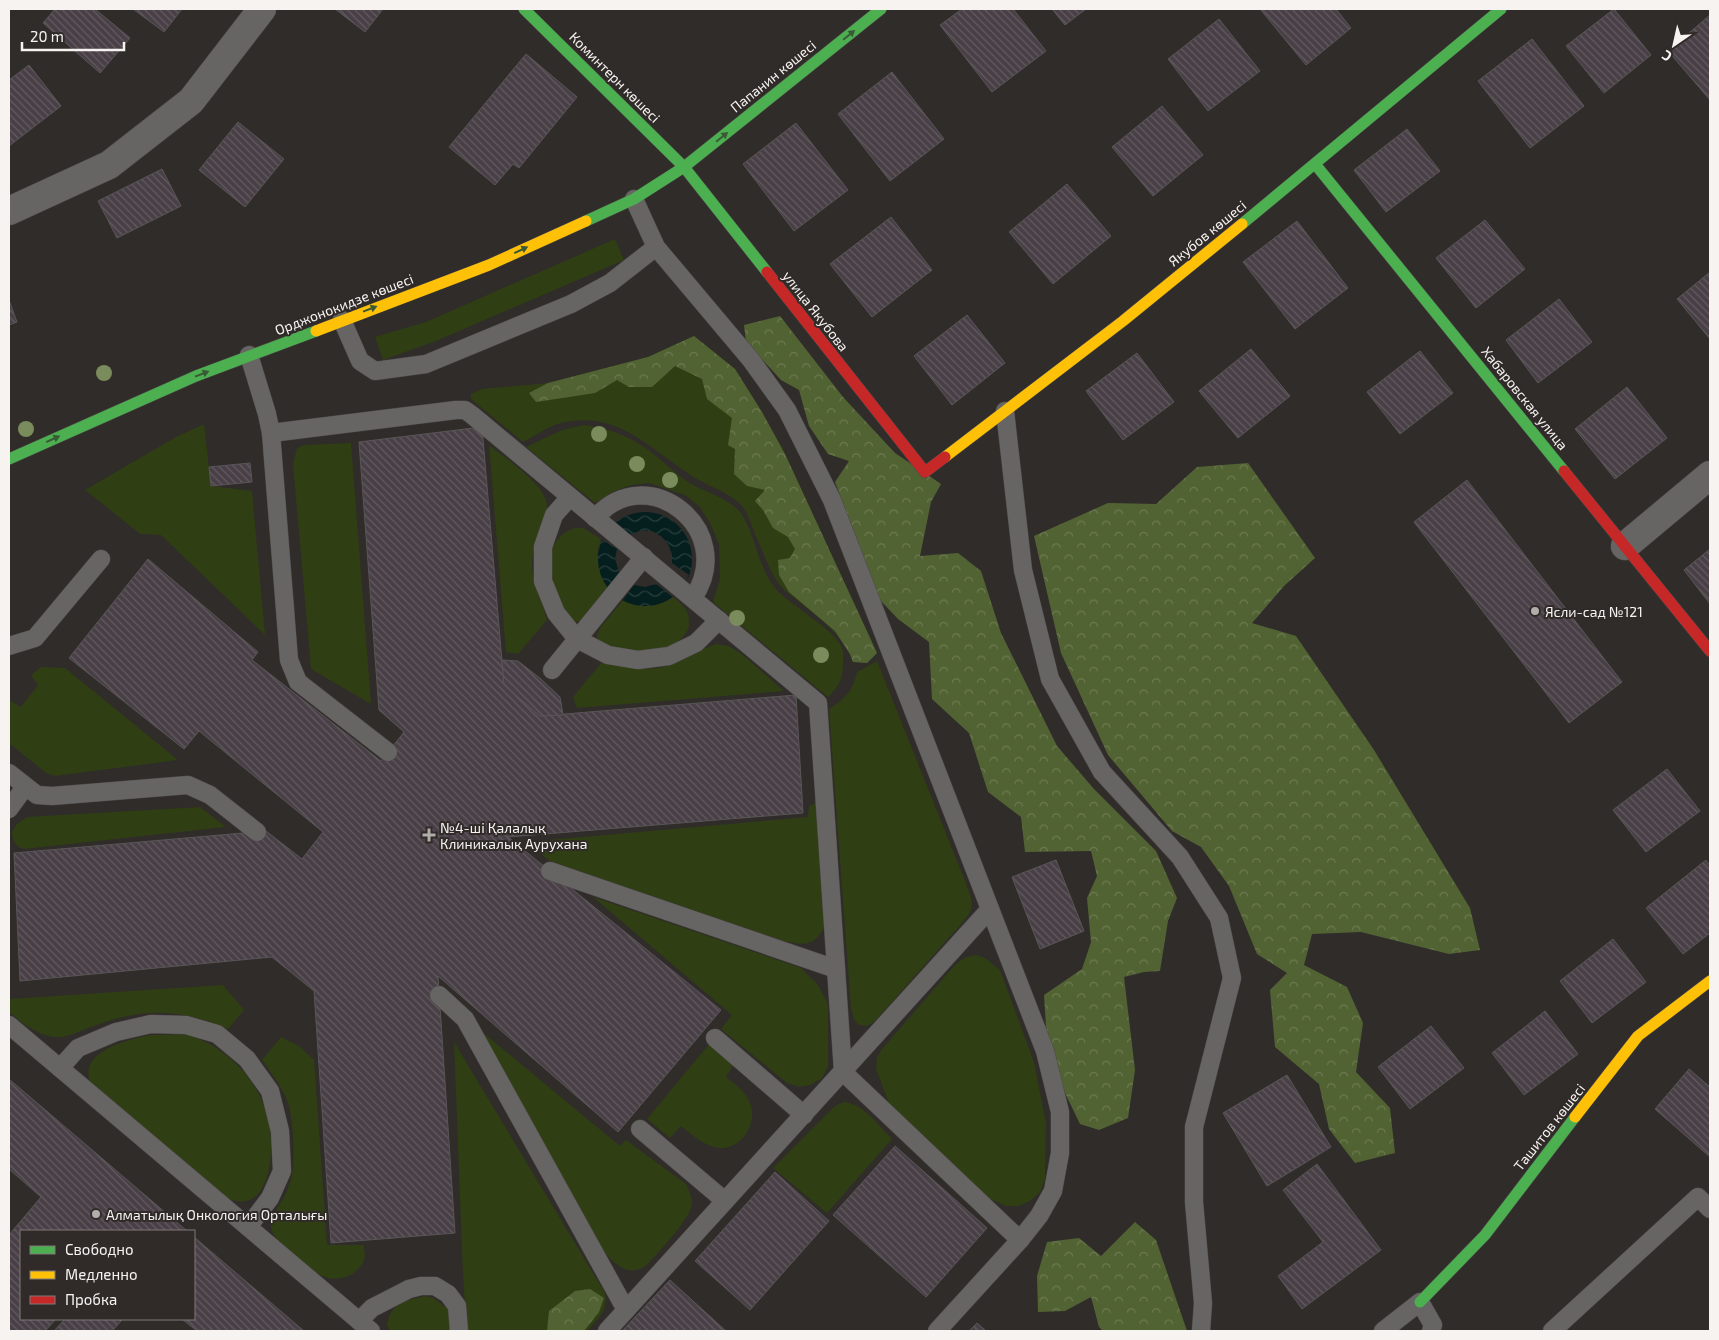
<svg xmlns="http://www.w3.org/2000/svg" width="1719" height="1340" viewBox="0 0 1719 1340" font-family="'Exo 2',sans-serif">
<style>
.grass{fill:#303e14}
.forest{fill:url(#forest-crowns)}
.water{fill:url(#water-waves)}
.pier{fill:#2f2c2a}
.building{fill:url(#building-back-hatch);stroke:#595657}
.lines{fill:none;stroke-linecap:round;stroke-linejoin:round}
.lane-casing{stroke:#4c4947;stroke-width:19}
.street-casing{stroke:#4c4947;stroke-width:29}
.fast-casing{stroke:#4c4947;stroke-width:12}
.slow-casing{stroke:#4c4947;stroke-width:12}
.jam-casing{stroke:#4c4947;stroke-width:12}
.lane{stroke:#676564;stroke-width:18}
.street{stroke:#676564;stroke-width:28}
.fast{stroke:#4caf50;stroke-width:11}
.slow{stroke:#ffc107;stroke-width:11}
.jam{stroke:#c62828;stroke-width:11}
.tree{fill:#7a8b5c}
.oneway{fill:#3a5937}
.poi-dot{fill:#b0adab;stroke:#302b29;stroke-width:2}
.labels{text-anchor:middle;dominant-baseline:central;stroke-width:4;stroke-linejoin:round;paint-order:stroke}
.street-label{font-size:14px;fill:#f6f3f1;stroke:#302b29}
.poi-label{font-size:14px;fill:#f6f3f1;stroke:#302b29;text-anchor:start}
</style>
<defs>
<pattern id="forest-crowns" width="20" height="18" patternUnits="userSpaceOnUse" patternTransform="scale(1.25)"><rect width="20" height="18" fill="#526333"/><path d="M2 6a3 3 0 1 1 6 0M12 15a3 3 0 1 1 6 0" fill="none" stroke="#6c7a51"/></pattern>
<pattern id="water-waves" width="16" height="10" patternUnits="userSpaceOnUse" patternTransform="scale(1.25)"><rect width="16" height="10" fill="#051e1e"/><path d="M0 5q4-4 8 0t8 0" fill="none" stroke="#2a3f3f"/></pattern>
<pattern id="building-back-hatch" width="6" height="6" patternUnits="userSpaceOnUse" patternTransform="scale(1.25)"><rect width="6" height="6" fill="#493f46"/><path d="M-1 5l2 2M0 0l6 6M5-1l2 2" fill="none" stroke="#645b61"/></pattern>
</defs>
<rect width="100%" height="100%" fill="#2f2c2a"/>
<g class="grass">
<polygon points="615,239 624,260 436,341 383,360 375,337 426,322"/>
<path d="M 694,336 L 735,369 L 762,412 L 785,454 L 877,653 L 867,663 L 853,662 C 843,635 820,619 798,601 C 792,596 783,590 778,583 C 768,568 762,549 754,532 C 751,523 747,512 741,505 C 726,490 706,486 689,474 C 647,446 616,410 561,423 C 548,426 535,436 523,442 L 471,399 L 471,394 L 482,389 L 548,383 L 648,357 Z"/>
<polygon points="204,424 211,486 252,491 265,635 161,535 140,534 85,490 176,437"/>
<path d="M 584,425 C 603,427 624,434 641,445 C 657,455 670,469 685,480 C 702,492 732,498 743,516 C 756,538 758,567 775,588 C 789,605 838,631 842,649 C 844,653 843,659 843,664 C 843,678 839,687 828,697 L 713,602 L 720,579 L 719,544 L 710,523 L 700,507 L 685,495 L 649,483 L 631,485 L 612,492 L 595,503 L 526,447 L 562,430 Z"/>
<polygon points="351,443 371,704 311,669 293,464 297,448 305,445"/>
<path d="M 489,445 C 505,458 545,484 547,505 C 547,509 546,516 544,520 C 540,534 532,549 532,564 C 532,583 542,602 547,620 L 518,654 L 506,652 Z"/>
<path d="M 575,528 L 583,528 L 601,539 L 597,553 L 608,588 L 580,621 C 577,622 576,622 573,620 C 567,617 564,607 561,601 C 549,576 541,539 575,528 Z"/>
<path d="M 673,597 C 682,604 691,612 689,625 C 681,664 594,651 597,635 C 600,625 617,609 623,600 L 626,602 L 667,601 Z"/>
<path d="M 716,644 L 729,646 L 743,655 L 784,691 L 577,708 L 573,697 L 602,662 C 620,665 641,671 659,668 C 679,665 697,650 716,644 Z"/>
<path d="M 877,661 L 969,891 C 974,908 973,909 962,923 L 875,1021 L 867,1026 L 859,1025 L 855,1021 L 851,1009 L 829,709 C 846,698 852,692 857,672 Z"/>
<polygon points="41,667 65,668 178,760 55,776 46,773 9,743 9,700 21,707 38,685 31,675"/>
<path d="M 817,803 L 826,922 C 817,946 806,946 784,941 L 550,861 L 525,842 L 808,817 L 809,806 Z"/>
<path d="M 200,807 L 226,827 L 24,849 C 15,847 13,841 12,832 L 17,824 L 27,817 Z"/>
<polygon points="593,897 801,968 818,985 828,1004 828,1066 822,1078 810,1085 800,1087 787,1083 721,1029 732,1015"/>
<path d="M 976,955 L 985,958 L 1000,970 L 1034,1062 L 1046,1123 L 1045,1179 L 1040,1192 L 1030,1201 L 1019,1206 L 1006,1206 L 988,1198 L 890,1106 L 876,1069 L 877,1057 L 882,1049 L 955,965 C 962,959 966,956 976,955 Z"/>
<path d="M 223,985 L 244,1010 L 228,1029 C 197,1015 161,1008 128,1016 C 115,1018 103,1023 91,1027 C 79,1031 68,1038 55,1037 C 39,1036 19,1022 9,1011 L 9,999 Z"/>
<path d="M 481,1031 L 620,1146 L 626,1140 L 686,1184 C 689,1191 692,1195 692,1203 C 691,1219 659,1251 648,1264 C 631,1278 617,1267 604,1252 Z"/>
<path d="M 151,1035 C 162,1035 174,1034 185,1035 C 198,1037 213,1045 223,1053 C 244,1068 259,1089 267,1114 C 276,1144 273,1223 223,1196 L 91,1083 C 76,1052 129,1039 151,1035 Z"/>
<path d="M 281,1037 L 299,1046 L 314,1060 L 327,1245 L 364,1245 C 364,1249 365,1254 365,1257 C 360,1276 335,1285 319,1274 C 307,1266 272,1242 271,1227 C 270,1218 282,1202 286,1193 C 288,1187 291,1181 292,1175 C 295,1157 293,1123 289,1106 C 284,1089 272,1074 262,1060 Z"/>
<path d="M 454,1042 L 605,1293 C 609,1310 597,1320 587,1331 L 467,1331 L 463,1276 Z"/>
<path d="M 710,1043 L 734,1064 L 726,1077 C 736,1085 747,1092 751,1106 C 757,1127 738,1154 714,1147 C 702,1144 691,1134 681,1126 L 670,1138 L 647,1119 Z"/>
<path d="M 844,1102 C 864,1104 879,1126 892,1139 L 827,1213 L 773,1168 L 835,1106 Z"/>
<path d="M 425,1296 L 433,1298 L 448,1309 L 451,1331 L 390,1331 L 387,1325 C 391,1302 405,1301 425,1296 Z"/>
</g>
<g class="forest">
<polygon points="780,316 843,397 895,453 941,484 931,502 920,556 958,553 981,571 1001,633 1057,746 1094,789 1156,851 1177,898 1168,921 1160,971 1144,972 1124,977 1135,1070 1128,1118 1099,1130 1080,1124 1064,1091 1046,1027 1044,995 1082,969 1091,942 1087,898 1097,876 1091,851 1025,852 1021,817 988,792 969,733 932,699 929,642 898,619 880,600 835,482 849,461 828,454 809,426 799,390 781,380 746,342 744,325"/>
<polygon points="694,336 735,369 762,412 785,454 877,653 867,663 853,662 850,654 835,631 789,592 779,575 778,560 790,558 795,549 788,537 773,528 763,510 755,501 765,490 747,486 734,474 735,449 728,445 732,418 707,399 702,379 675,366 652,387 629,387 617,380 595,393 536,402 529,393 548,383 648,357"/>
<polygon points="1248,463 1315,558 1284,586 1252,623 1296,636 1374,750 1470,908 1480,950 1449,954 1361,932 1312,934 1304,965 1347,987 1363,1023 1356,1072 1390,1108 1395,1153 1355,1163 1329,1129 1319,1084 1275,1047 1270,990 1287,973 1257,954 1229,886 1201,847 1172,831 1108,755 1061,653 1034,536 1108,503 1156,504 1197,467"/>
<polygon points="1135,1222 1156,1240 1187,1331 1103,1331 1099,1327 1091,1297 1065,1311 1038,1312 1037,1276 1047,1242 1079,1238 1101,1256"/>
<polygon points="590,1289 604,1298 599,1312 584,1331 547,1331 549,1311 575,1291"/>
</g>
<circle class="water" cx="645" cy="559" r="47"/>
<polygon class="pier" points="608,528 627,535 644,530 654,532 662,537 668,544 672,554 672,563 689,575 682,589 673,597 656,584 645,587 634,585 623,600 614,595 608,588 619,572 615,559 617,549 601,539"/>
<g class="building">
<polygon points="55,9 95,9 130,38 100,73 43,23"/>
<polygon points="133,9 182,9 164,32"/>
<polygon points="335,9 383,9 365,32"/>
<polygon points="962,9 1013,9 1046,51 992,92 940,25"/>
<polygon points="1052,9 1086,9 1065,25"/>
<polygon points="1260,9 1336,9 1351,28 1306,65"/>
<polygon points="1614,9 1651,55 1604,93 1566,46"/>
<polygon points="1710,15 1710,100 1668,51"/>
<polygon points="1219,19 1260,71 1208,111 1168,59"/>
<polygon points="1532,39 1584,106 1530,148 1478,81"/>
<polygon points="526,54 577,97 519,168 513,164 495,185 449,147"/>
<polygon points="29,65 61,106 9,146 9,80"/>
<polygon points="892,72 944,139 890,181 838,114"/>
<polygon points="1162,106 1203,155 1153,196 1112,147"/>
<polygon points="238,122 284,159 245,207 199,170"/>
<polygon points="796,123 848,190 794,231 743,164"/>
<polygon points="1407,129 1440,171 1386,212 1354,170"/>
<polygon points="162,169 181,206 117,238 98,201"/>
<polygon points="1067,184 1111,236 1053,284 1009,232"/>
<polygon points="891,217 932,270 872,317 830,264"/>
<polygon points="1485,220 1525,269 1476,308 1436,258"/>
<polygon points="1297,221 1348,288 1295,329 1243,262"/>
<polygon points="1710,272 1710,339 1677,299"/>
<polygon points="1559,299 1592,342 1538,383 1506,340"/>
<polygon points="9,300 17,322 9,325"/>
<polygon points="967,315 1005,363 952,405 914,356"/>
<polygon points="1251,349 1290,396 1238,438 1199,391"/>
<polygon points="1420,351 1453,393 1400,434 1367,392"/>
<polygon points="1137,353 1174,402 1123,440 1086,391"/>
<polygon points="1627,387 1667,438 1615,479 1575,429"/>
<polygon points="482,427 504,685 540,716 796,695 803,813 508,837 721,1010 618,1132 438,976 455,1233 331,1243 314,991 272,957 20,981 14,853 266,831 302,859 323,832 199,731 184,749 69,658 148,559 258,652 252,660 381,761 404,732 379,710 359,442"/>
<polygon points="250,463 252,482 211,486 209,467"/>
<polygon points="1467,480 1622,682 1569,723 1414,522"/>
<polygon points="1710,549 1710,604 1684,570"/>
<polygon points="502,660 518,661 541,679 560,697 563,715 540,716 504,685"/>
<polygon points="1667,769 1700,811 1646,852 1613,810"/>
<polygon points="1056,860 1084,931 1040,949 1012,877"/>
<polygon points="1706,860 1710,866 1710,933 1683,954 1646,908"/>
<polygon points="1613,939 1646,982 1592,1023 1560,981"/>
<polygon points="1545,1011 1578,1054 1524,1095 1492,1053"/>
<polygon points="1431,1026 1464,1068 1410,1109 1378,1067"/>
<polygon points="1689,1069 1710,1087 1710,1157 1655,1109"/>
<polygon points="1287,1075 1331,1147 1267,1186 1223,1113"/>
<polygon points="9,1079 187,1231 21,1231 21,1319 56,1319 45,1331 9,1331 9,1235 41,1197 9,1169"/>
<polygon points="895,1146 987,1228 926,1297 833,1215"/>
<polygon points="1317,1164 1381,1250 1302,1309 1278,1276 1323,1242 1283,1190"/>
<polygon points="775,1172 829,1221 750,1310 695,1261"/>
<polygon points="194,1237 304,1331 197,1331 182,1319 194,1319"/>
<polygon points="670,1280 726,1331 622,1331"/>
<polygon points="65,1319 123,1319 112,1331 54,1331"/>
<polygon points="977,1323 986,1331 969,1331"/>
</g>
<g class="lines">
<defs>
<g id="lane">
<polyline points="342,320 360,361 375,371 426,364 571,304 610,283 656,247"/>
<polyline points="249,355 267,414 271,433 289,660 298,682 388,752"/>
<polyline points="1005,411 1023,570 1050,679 1102,772 1180,857 1219,918 1232,978 1194,1127 1194,1202 1203,1303 1201,1331"/>
<polyline points="271,433 456,410 465,410 472,415 818,703 843,1072 1020,1240"/>
<polyline points="570,497 554,515 543,547 543,581 556,613 577,639 608,655 638,660 669,656 696,643 719,620"/>
<path d="M 595,518 C 647,458 739,530 693,598"/>
<polyline points="9,646 35,638 101,559"/>
<polyline points="552,670 644,557"/>
<polyline points="9,773 37,795 52,796 188,785 210,795 257,832"/>
<polyline points="9,809 25,787"/>
<polyline points="550,871 836,969"/>
<polyline points="439,995 465,1019 626,1310"/>
<polyline points="9,1025 371,1331"/>
<polyline points="715,1038 804,1115"/>
<polyline points="60,1068 78,1048 116,1032 151,1024 186,1025 217,1034 247,1059 270,1091 280,1131 282,1171 270,1198 248,1227"/>
<polyline points="640,1129 725,1201"/>
<polyline points="359,1321 372,1308 409,1289 421,1286 435,1286 448,1294 457,1306 459,1331"/>
<polyline points="607,1331 990,909 832,500 787,410 751,360 656,247 634,199"/>
<polyline points="937,1331 1020,1240 1039,1216 1053,1191 1060,1153 1060,1112 1045,1051 990,909"/>
<polyline points="1383,1331 1420,1302 1433,1325 1431,1331"/>
<polyline points="1552,1331 1698,1197 1710,1209"/>
</g>
<g id="street">
<polyline points="9,211 109,165 191,101 262,9"/>
<polyline points="1625,546 1710,475"/>
</g>
<g id="fast">
<polyline points="524,9 684,167 767,272"/>
<polyline points="1315,164 1564,471"/>
<polyline points="586,221 634,199 684,167 881,9"/>
<polyline points="1242,224 1501,9"/>
<polyline points="9,459 196,376 316,331"/>
<polyline points="1420,1302 1485,1235 1575,1117"/>
</g>
<g id="slow">
<polyline points="316,331 489,265 586,221"/>
<polyline points="945,457 1123,321 1242,224"/>
<polyline points="1575,1117 1638,1036 1710,981"/>
</g>
<g id="jam">
<polyline points="767,272 925,472 945,457"/>
<polyline points="1564,471 1710,651"/>
</g>
</defs>
<use href="#lane" class="lane-casing"/>
<use href="#street" class="street-casing"/>
<use href="#fast" class="fast-casing"/>
<use href="#slow" class="slow-casing"/>
<use href="#jam" class="jam-casing"/>
<use href="#lane" class="lane"/>
<use href="#street" class="street"/>
<use href="#fast" class="fast"/>
<use href="#slow" class="slow"/>
<use href="#jam" class="jam"/>
</g>
<g class="tree">
<circle cx="104" cy="373" r="8"/>
<circle cx="26" cy="429" r="8"/>
<circle cx="599" cy="434" r="8"/>
<circle cx="637" cy="464" r="8"/>
<circle cx="670" cy="480" r="8"/>
<circle cx="737" cy="618" r="8"/>
<circle cx="821" cy="655" r="8"/>
</g>
<defs><path id="oneway-solid" d="M-6-.8H1V-3.2L6.5 0L1 3.2V.8H-6Z" transform="scale(1.25)"/></defs>
<g class="oneway">
<use href="#oneway-solid" transform="translate(849 35) rotate(-39)"/>
<use href="#oneway-solid" transform="translate(722 137) rotate(-39)"/>
<use href="#oneway-solid" transform="translate(521 250) rotate(-25)"/>
<use href="#oneway-solid" transform="translate(370 309) rotate(-21)"/>
<use href="#oneway-solid" transform="translate(202 374) rotate(-21)"/>
<use href="#oneway-solid" transform="translate(53 439) rotate(-24)"/>
</g>
<g class="poi-dot">
<circle cx="1535" cy="611" r="5"/>
<path d="M426.5 827.5h5v5h5v5h-5v5h-5v-5h-5v-5h5z"/>
<circle cx="96" cy="1214" r="5"/>
</g>
<g class="labels">
<g class="street-label">
<text transform="translate(773 76) rotate(-39)">Папанин көшесі</text>
<text transform="translate(615 77) rotate(45)">Коминтерн көшесі</text>
<text transform="translate(1207 233) rotate(-39)">Якубов көшесі</text>
<text transform="translate(344 304) rotate(-21)">Орджонокидзе көшесі</text>
<text transform="translate(816 311) rotate(52)">улица Якубова</text>
<text transform="translate(1525 398) rotate(51)">Хабаровская улица</text>
<text transform="translate(1549 1127) rotate(-52)">Ташитов көшесі</text>
</g>
<g class="poi-label">
<text x="1545" y="611">Ясли-сад №121</text>
<text x="440" y="827">№4-ші Қалалық<tspan x="440" dy="16">Клиникалық Аурухана</tspan></text>
<text x="106" y="1214">Алматылық Онкология Орталығы</text>
</g>
</g>
<rect width="1719" height="1340" fill="none" stroke="#f6f3f1" stroke-width="20"/>
<rect x="20" y="1230" width="175" height="90" fill="#302b29" stroke="#7f7b79"/>
<rect x="30" y="1246" width="25" height="8" fill="#4caf50" stroke="#7f7b79"/>
<text x="65" y="1255" font-size="15" fill="#f6f3f1">Свободно</text>
<rect x="30" y="1271" width="25" height="8" fill="#ffc107" stroke="#7f7b79"/>
<text x="65" y="1280" font-size="15" fill="#f6f3f1">Медленно</text>
<rect x="30" y="1296" width="25" height="8" fill="#c62828" stroke="#7f7b79"/>
<text x="65" y="1305" font-size="15" fill="#f6f3f1">Пробка</text>
<g transform="translate(1674 45) rotate(214)" stroke="#302b29" stroke-width="4" paint-order="stroke">
<path d="M0-4L9 19L0 12L-9 19Z" fill="#f6f3f1"/>
<text y="-8" font-size="14" font-weight="bold" text-anchor="middle" fill="#f6f3f1">С</text>
</g>
<path d="M22 42v8h102v-8" fill="none" stroke="#f6f3f1" stroke-width="2.5"/>
<text x="30" y="42" font-size="15" fill="#f6f3f1" stroke="#302b29" stroke-width="4" paint-order="stroke">20 m</text>
</svg>
